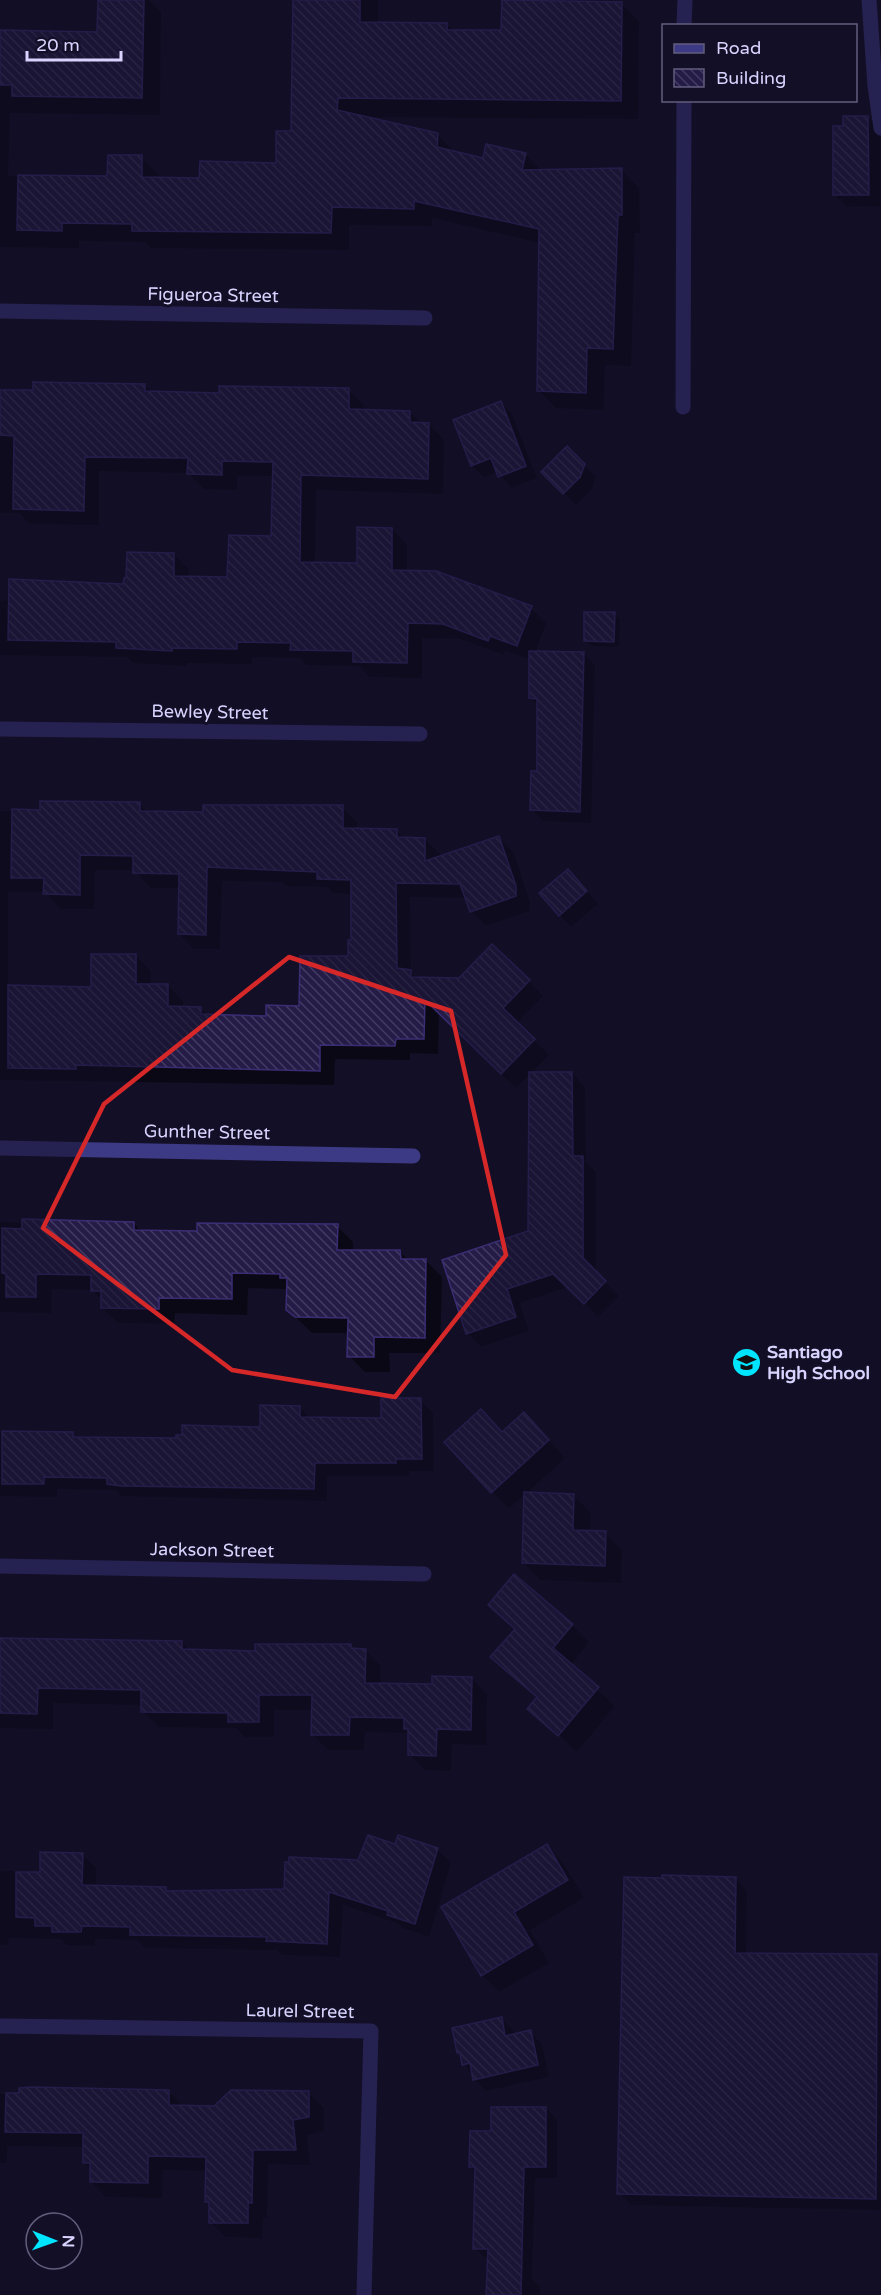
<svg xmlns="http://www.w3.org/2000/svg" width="881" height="2295" viewBox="0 0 881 2295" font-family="'Varela Round',sans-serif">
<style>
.shadow{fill:#0007;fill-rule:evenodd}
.building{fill:url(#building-back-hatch);stroke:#3b2d73;stroke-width:1.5}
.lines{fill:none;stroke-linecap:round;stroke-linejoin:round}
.minor{stroke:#3d3a85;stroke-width:15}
.marked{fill:none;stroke:#d62828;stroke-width:4.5;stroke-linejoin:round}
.labels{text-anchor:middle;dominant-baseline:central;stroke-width:6;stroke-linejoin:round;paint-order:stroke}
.street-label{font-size:18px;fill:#d9d4ff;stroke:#130f26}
.poi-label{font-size:18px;font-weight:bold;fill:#d9d4ff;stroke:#130f26;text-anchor:start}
</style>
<defs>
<pattern id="building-back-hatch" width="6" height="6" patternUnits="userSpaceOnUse" patternTransform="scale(1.5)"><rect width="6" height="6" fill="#241b47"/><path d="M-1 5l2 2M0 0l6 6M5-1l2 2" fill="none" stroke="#433b63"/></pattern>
</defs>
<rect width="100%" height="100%" fill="#130f26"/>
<g class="shadow">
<polygon points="99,0 149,0 161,12 160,115 10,113 8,176 104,178 141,157 159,175 159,179 201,180 277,164 293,133 295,0 378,0 378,23 446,24 453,31 503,32 621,3 639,21 638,119 360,117 437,134 455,152 485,159 525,154 542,171 621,170 639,188 640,233 635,233 631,366 605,365 604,410 556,408 538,390 540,243 432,218 432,226 349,225 349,250 151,248 144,242 79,241 79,248 0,247 0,30 99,34"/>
<polygon points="868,118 880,129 880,206 847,207 835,195 844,127"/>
<polygon points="145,385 152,393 220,394 348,390 364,405 364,411 410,412 422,424 429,424 444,440 443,494 316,490 315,564 358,564 392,529 407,545 407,572 531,608 546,623 535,653 583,653 595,665 591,823 543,821 531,809 539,773 539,706 530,698 530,660 505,650 504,655 460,639 422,638 422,678 370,677 359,666 307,665 300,658 252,657 252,664 187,663 186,666 133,663 127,657 0,655 0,601 125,586 174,554 189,570 189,578 229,579 273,537 274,476 237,476 237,490 204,489 188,473 99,471 99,525 30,524 19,513 0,513 0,391"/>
<polygon points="500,402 512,414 537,478 511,488 498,472 484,477 472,466 455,421"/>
<polygon points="567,448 596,477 592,489 576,505 543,472"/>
<polygon points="614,614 620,619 619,647 591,646 585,640"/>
<path d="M 139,804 L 148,813 L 204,814 L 342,807 L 357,822 L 357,830 L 397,831 L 405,839 L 425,839 L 440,854 L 440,858 L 499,838 L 514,853 L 530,902 L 530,911 L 486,926 L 471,911 L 467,898 L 410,897 L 411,972 L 418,979 L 529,981 L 543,996 L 517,1023 L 549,1055 L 516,1088 L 439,1013 L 438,1054 L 410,1053 L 410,1060 L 335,1059 L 334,1085 L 0,1080 L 0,811 L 41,811 ZM 95,870 L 135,870 L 150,888 L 180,888 L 179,934 L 194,949 L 220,949 L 222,881 L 282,882 L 285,886 L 327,887 L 333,893 L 352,894 L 350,958 L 300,1008 L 267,1017 L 208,1016 L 200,1008 L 183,1008 L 183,1001 L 168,986 L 150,986 L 151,971 L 136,956 L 92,988 L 8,987 L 8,892 L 45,892 L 60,909 L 94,909 Z"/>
<polygon points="579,882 598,904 571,927 560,915"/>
<polygon points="572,1073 585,1087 586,1162 596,1172 596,1273 619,1296 598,1317 568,1287 520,1303 529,1331 481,1347 467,1333 530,1233"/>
<polygon points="0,1222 134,1224 141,1231 199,1232 337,1226 353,1242 353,1252 400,1252 409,1261 426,1261 442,1277 440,1353 389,1353 390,1372 365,1372 349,1356 349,1333 312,1333 288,1310 288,1289 248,1288 247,1315 175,1313 174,1324 118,1323 102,1308 102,1300 92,1290 52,1289 51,1313 0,1312"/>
<polygon points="420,1400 433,1413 434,1471 409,1471 409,1476 327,1476 327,1501 122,1496 116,1490 57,1489 57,1497 0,1496 0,1433 72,1434 77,1438 177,1440 261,1428 299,1407 310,1418 383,1419"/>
<polygon points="541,1431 565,1458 526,1494 574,1496 591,1513 590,1532 605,1533 622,1550 621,1583 540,1580 523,1562 525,1494 509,1509 492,1492 503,1433"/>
<polygon points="490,1605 572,1625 589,1642 571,1665 615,1706 577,1752 529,1709 538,1699 492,1657 515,1630"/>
<polygon points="0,1639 182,1642 190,1651 257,1652 350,1646 354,1650 365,1650 381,1666 380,1685 434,1686 472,1679 487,1694 486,1745 452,1744 451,1771 425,1770 409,1754 410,1733 365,1732 364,1750 328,1750 312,1734 313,1710 274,1710 274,1737 245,1737 236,1728 158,1727 143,1711 143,1705 53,1703 53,1729 0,1728"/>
<polygon points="396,1846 437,1849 451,1863 429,1937 403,1928 397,1923 343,1905 340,1957 282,1955 277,1950 145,1948 137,1940 95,1939 95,1946 67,1945 61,1939 9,1938 8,1945 0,1945 0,1871 41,1871 82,1854 96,1868 96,1887 165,1888 170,1892 285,1891"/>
<polygon points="547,1846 564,1864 584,1898 530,1930 549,1963 499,1992 482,1975"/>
<polygon points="736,1879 747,1891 746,1955 881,1956 881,2210 631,2205 619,2193"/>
<polygon points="501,2018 513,2030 514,2036 530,2032 542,2044 549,2077 486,2091 474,2079 459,2052"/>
<polygon points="168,2091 184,2107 215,2107 309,2093 324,2108 324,2131 307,2135 310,2165 268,2164 267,2218 263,2218 262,2238 226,2237 210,2222 211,2206 207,2202 207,2171 163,2170 162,2198 106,2197 91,2182 91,2170 84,2163 84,2147 7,2146 7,2163 0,2163 0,2094"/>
<polygon points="546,2108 557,2120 557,2178 535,2178 532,2279 540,2287 540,2295 488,2295 489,2260 475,2249 476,2172 470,2166 493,2132"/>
</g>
<g class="building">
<polygon points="98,0 144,0 142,98 12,96 12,85 0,85 0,30 97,32"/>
<polygon points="293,0 360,0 360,22 447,23 447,30 501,30 502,0 622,2 621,101 338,98 337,110 438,133 437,147 483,158 486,144 526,153 522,170 622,168 622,215 618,215 613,349 587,348 586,393 537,391 539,229 414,201 414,209 332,207 331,233 132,231 132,224 62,223 62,231 17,230 18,175 107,176 108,155 142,155 142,177 199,178 200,161 276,163 276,131 291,131"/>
<polygon points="843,116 868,116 869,195 833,195 833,126 843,126"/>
<polygon points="33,382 145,384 145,391 219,393 219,386 349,388 349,409 410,411 410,422 429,423 428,479 301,475 300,562 357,563 357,527 392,528 392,570 436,571 532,606 517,646 490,636 488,641 443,624 408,623 407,663 353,662 353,651 290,650 291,643 237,642 237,649 172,648 172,651 116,648 116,642 8,640 9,579 123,584 124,578 126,578 127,552 174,553 174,576 227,577 229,535 271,536 273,462 222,461 222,475 187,474 188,458 85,457 84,511 13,509 14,436 0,435 0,390 33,390"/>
<polygon points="501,401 526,466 498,477 491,458 471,466 453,420"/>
<polygon points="567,446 585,464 580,477 563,494 541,472"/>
<polygon points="584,612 615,612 614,642 584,641"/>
<polygon points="529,651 584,652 580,812 530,810 531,771 537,771 537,699 529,698"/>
<polygon points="40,801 140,802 140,811 203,812 203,805 343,805 343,828 397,829 397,837 425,838 425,861 499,836 516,886 516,896 470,912 460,884 396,883 397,968 411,970 411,977 459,978 492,944 530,980 503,1008 535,1039 501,1074 425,1000 424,1039 396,1039 395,1046 320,1045 320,1071 76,1065 76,1069 8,1068 8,985 91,987 91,954 136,954 136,984 168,984 168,1006 201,1007 201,1014 266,1016 266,1005 299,1006 300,956 348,956 348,940 351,940 351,880 317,879 317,872 207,867 206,935 178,934 179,874 133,873 133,856 80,855 80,895 43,894 44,878 11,878 12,809 40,810"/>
<polygon points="568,869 587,891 559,916 539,893"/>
<polygon points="529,1072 572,1072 573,1156 583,1156 583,1258 606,1281 584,1304 553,1274 507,1289 516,1317 466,1334 442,1260 528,1231"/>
<polygon points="22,1219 134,1222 134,1230 197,1231 197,1223 338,1224 337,1250 400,1250 401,1259 426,1259 425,1338 374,1337 374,1357 347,1357 348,1318 295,1317 286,1310 287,1278 280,1278 280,1274 232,1273 232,1299 159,1298 159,1309 101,1308 101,1291 91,1291 91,1275 36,1274 36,1297 6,1297 6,1274 2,1273 2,1228 22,1229"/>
<polygon points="381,1398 421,1398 422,1459 396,1459 396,1463 315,1463 314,1489 121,1486 107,1484 107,1478 44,1477 44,1484 2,1484 2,1431 73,1432 73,1437 176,1438 176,1435 182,1435 182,1425 260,1427 260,1405 300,1406 300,1417 381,1418"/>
<polygon points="481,1409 502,1432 524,1412 549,1440 491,1493 444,1442"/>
<polygon points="524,1492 574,1494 573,1530 606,1531 605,1566 522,1563"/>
<polygon points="514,1574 573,1624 553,1648 599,1687 558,1736 527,1709 537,1697 490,1657 515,1629 488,1605"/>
<polygon points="0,1638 182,1641 182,1649 255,1651 255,1644 351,1644 351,1648 366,1649 365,1683 432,1684 432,1676 472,1677 471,1730 437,1729 436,1756 408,1755 408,1729 404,1729 404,1718 350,1717 349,1735 311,1735 312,1695 259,1695 259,1722 228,1722 228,1713 141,1712 141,1690 38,1688 37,1714 0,1713"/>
<polygon points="368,1835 395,1844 398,1835 438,1848 415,1924 387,1915 388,1911 329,1892 327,1944 266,1941 267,1937 130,1935 130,1927 82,1926 81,1932 52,1932 52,1926 35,1926 35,1918 16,1917 16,1872 40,1872 40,1852 83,1853 82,1885 166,1887 166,1891 284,1889 285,1862 289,1862 289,1857 358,1860"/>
<polygon points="547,1844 568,1880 514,1912 533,1945 481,1976 441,1907"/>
<polygon points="662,1875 736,1877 735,1953 877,1954 876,2199 617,2194 624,1877 662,1878"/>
<polygon points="502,2017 505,2036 531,2030 538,2065 473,2080 470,2063 462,2065 460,2053 457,2053 452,2028"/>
<polygon points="32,2087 169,2090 169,2105 214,2106 231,2090 309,2091 309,2117 293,2120 296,2150 253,2150 252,2203 248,2203 248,2223 209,2223 209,2202 205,2202 206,2157 148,2156 148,2183 90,2182 90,2163 83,2163 83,2133 5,2132 6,2093 19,2093 19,2088"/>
<polygon points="491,2107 546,2107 546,2167 524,2167 521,2295 486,2295 488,2249 473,2249 475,2167 469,2167 470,2131 491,2131"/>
</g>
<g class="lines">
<g class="minor">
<polyline points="869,0 875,86 881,128"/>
<polyline points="684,26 685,0"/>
<polyline points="0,311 425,318"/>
<polyline points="683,407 684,100"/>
<polyline points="0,729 420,734"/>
<polyline points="0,1148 413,1156"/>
<polyline points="0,1566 424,1574"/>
<polyline points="0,2026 371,2031 364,2295"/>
</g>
</g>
<path d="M0 0H881V2295H0ZM 289,957 L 451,1011 L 506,1255 L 395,1397 L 232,1370 L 43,1228 L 104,1104 Z" fill="#130f26" fill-opacity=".55" fill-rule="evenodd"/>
<path class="marked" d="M 289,957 L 451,1011 L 506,1255 L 395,1397 L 232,1370 L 43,1228 L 104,1104 Z"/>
<defs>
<symbol id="school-disc" viewBox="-11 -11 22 22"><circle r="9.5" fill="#00e5ff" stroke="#130f26"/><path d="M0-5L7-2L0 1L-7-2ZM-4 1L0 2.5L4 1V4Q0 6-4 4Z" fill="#111"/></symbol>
</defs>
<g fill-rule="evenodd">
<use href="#school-disc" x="730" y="1346" width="33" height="33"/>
</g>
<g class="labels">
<g class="street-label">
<text transform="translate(213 295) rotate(1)">Figueroa Street</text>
<text transform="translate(210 712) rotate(1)">Bewley Street</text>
<text transform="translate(207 1132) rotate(1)">Gunther Street</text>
<text transform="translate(212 1550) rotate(1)">Jackson Street</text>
<text transform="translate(300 2011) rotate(1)">Laurel Street</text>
</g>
<g class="poi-label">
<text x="767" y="1352">Santiago<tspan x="767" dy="21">High School</tspan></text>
</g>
</g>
<rect x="662" y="24" width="195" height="78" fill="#130f26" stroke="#625e7d" stroke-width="1.5"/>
<rect x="674" y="44" width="30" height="9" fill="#3d3a85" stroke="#625e7d" stroke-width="1.5"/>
<text x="716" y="54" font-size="18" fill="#d9d4ff">Road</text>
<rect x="674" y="69" width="30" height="18" fill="url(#building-back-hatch)" stroke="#625e7d" stroke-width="1.5"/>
<text x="716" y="84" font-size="18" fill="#d9d4ff">Building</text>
<g transform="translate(54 2241) rotate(91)"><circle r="28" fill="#130f26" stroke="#625e7d" stroke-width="1.5"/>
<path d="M0-4.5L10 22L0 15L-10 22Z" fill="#00e5ff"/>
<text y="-9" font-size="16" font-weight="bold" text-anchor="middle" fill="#d9d4ff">N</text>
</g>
<path d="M27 51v9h94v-9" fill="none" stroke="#d9d4ff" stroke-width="3"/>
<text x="36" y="51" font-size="18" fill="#d9d4ff" stroke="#130f26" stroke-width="4.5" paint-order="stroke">20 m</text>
</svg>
